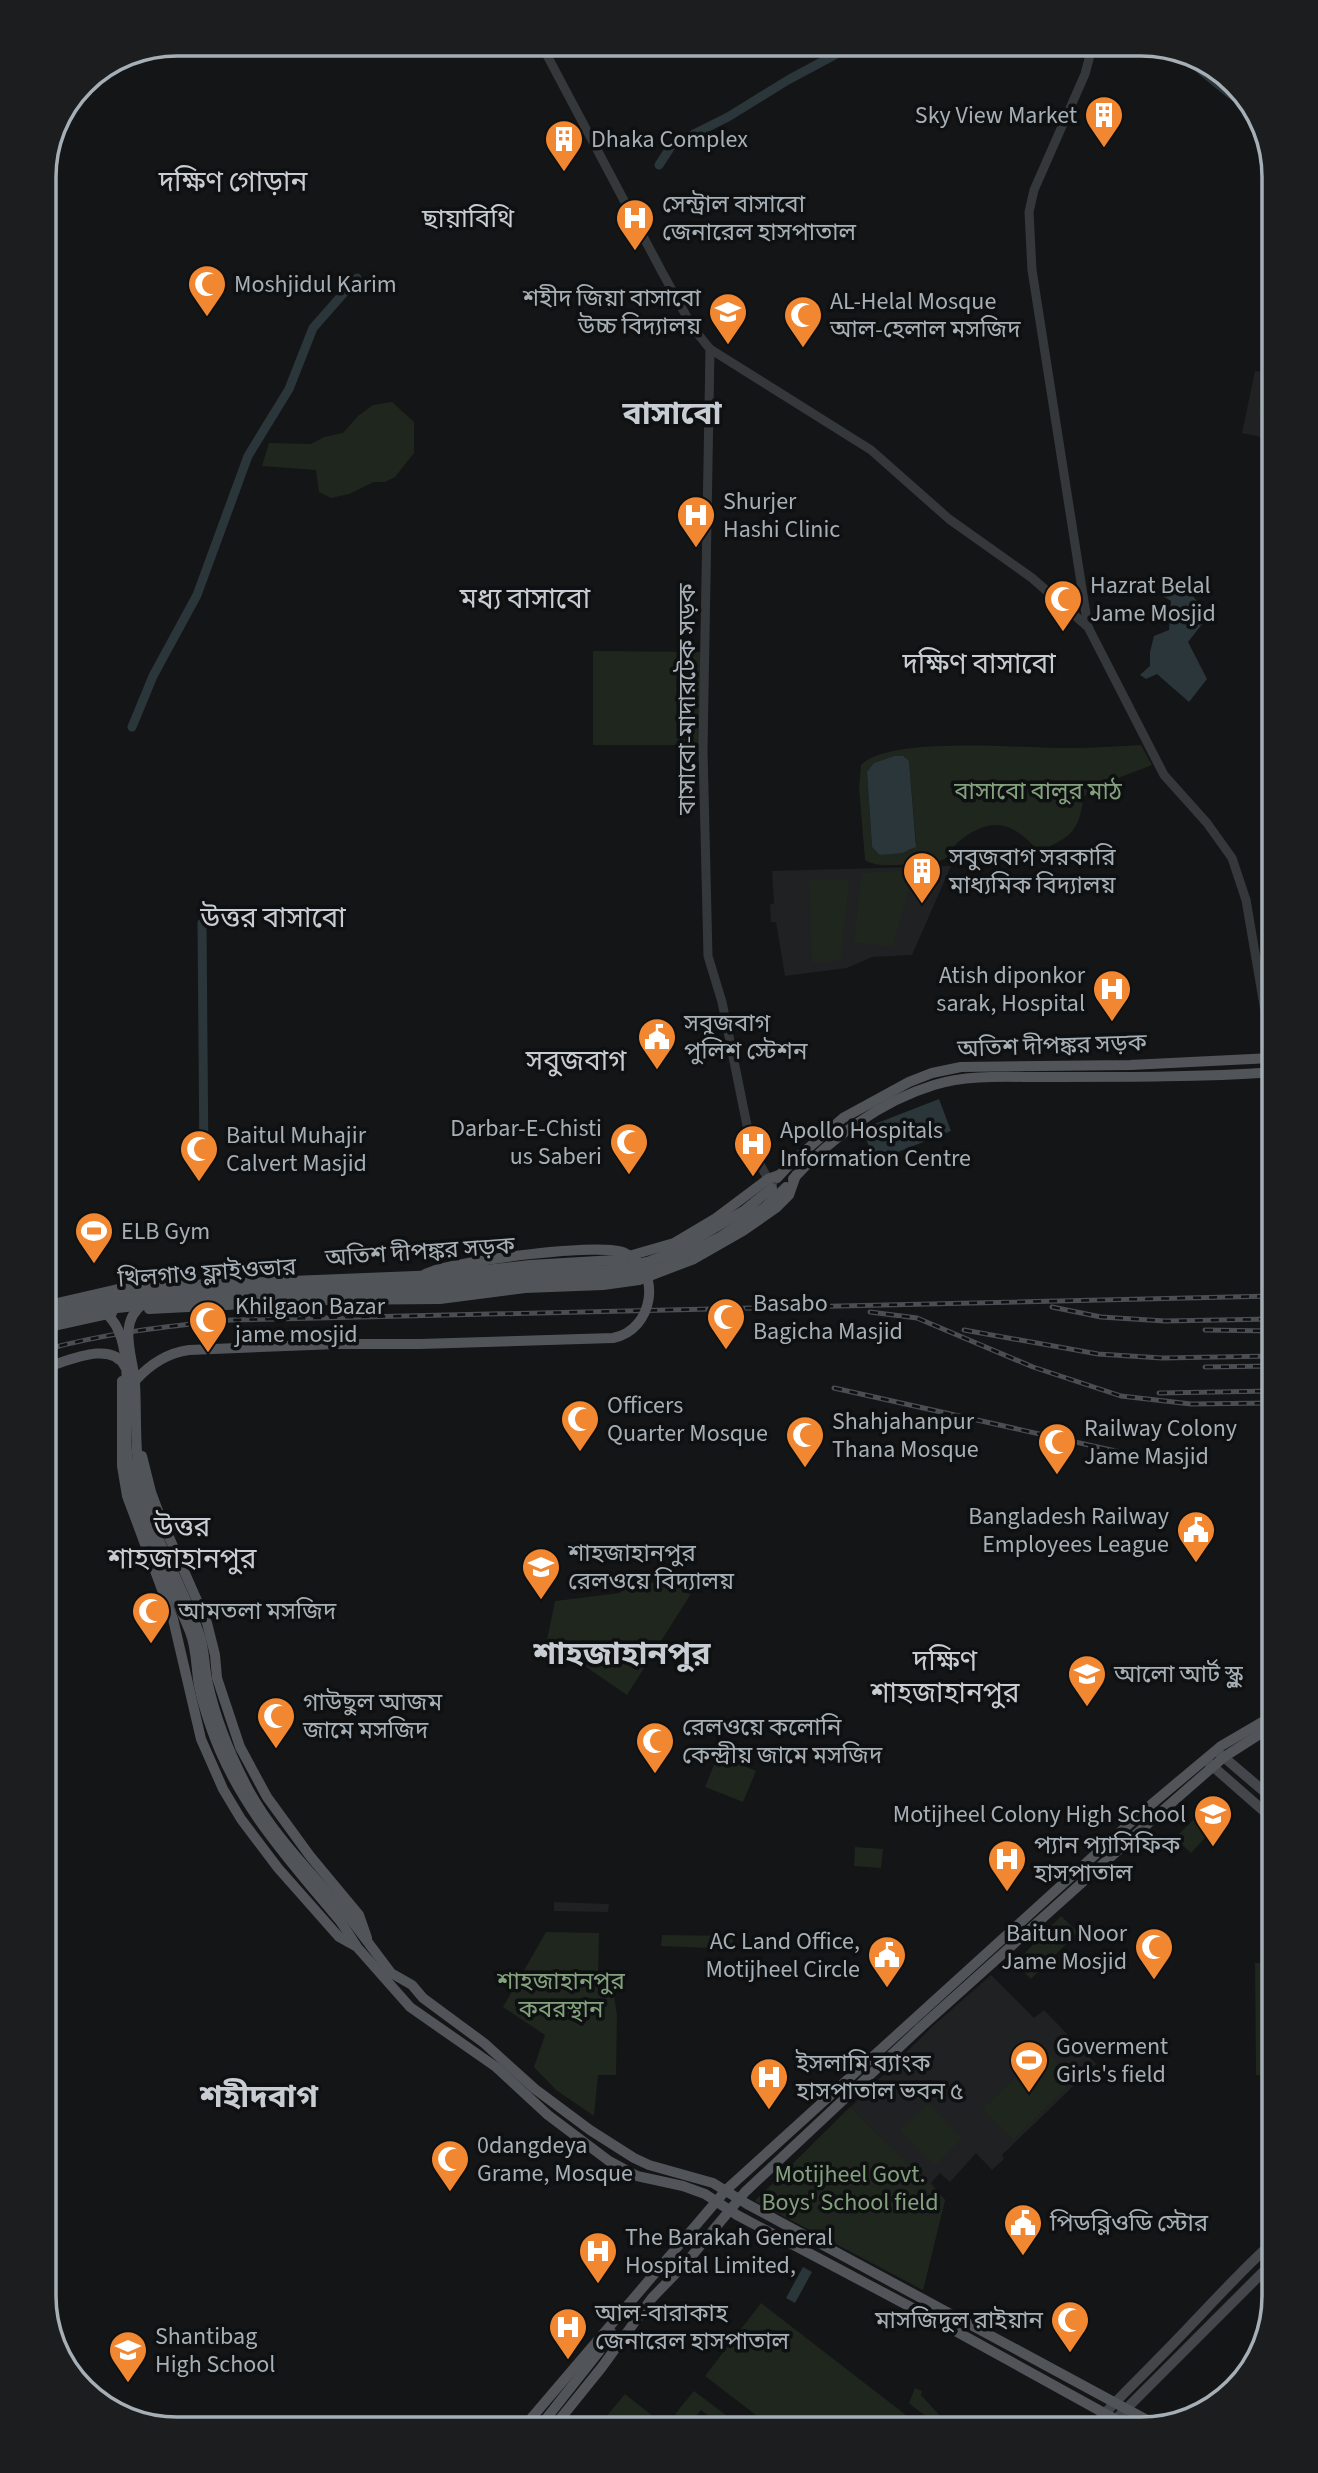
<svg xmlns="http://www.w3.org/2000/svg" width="1318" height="2473" viewBox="0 0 1318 2473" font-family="'Source Sans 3','Noto Sans Bengali',sans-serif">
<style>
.built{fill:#202123}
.green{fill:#1f261e;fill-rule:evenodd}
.water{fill:#2b363a}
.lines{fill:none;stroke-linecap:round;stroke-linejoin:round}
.canal{stroke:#2b363a;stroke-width:9}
.tertiary{stroke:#35383b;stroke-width:9}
.secondary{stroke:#43474b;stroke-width:10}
.primary{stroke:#51555a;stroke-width:10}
.rail-casing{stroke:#4a4e52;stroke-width:5}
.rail{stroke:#0f1011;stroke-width:2.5;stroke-dasharray:8;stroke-linecap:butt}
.primary-bridge{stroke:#51555a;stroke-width:10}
.labels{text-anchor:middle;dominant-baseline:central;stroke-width:7;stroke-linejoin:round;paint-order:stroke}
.poi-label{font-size:24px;fill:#a6afb6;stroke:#0f1011;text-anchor:start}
.street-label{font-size:24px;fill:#a6afb6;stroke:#0f1011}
.park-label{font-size:24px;fill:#83a17d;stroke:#0f1011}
.neighbourhood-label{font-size:26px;fill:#c7cdd2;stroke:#0f1011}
.quarter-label{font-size:28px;fill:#c7cdd2;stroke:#0f1011}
.district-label{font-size:32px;font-weight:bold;fill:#c7cdd2;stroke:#0f1011}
.rim{fill:none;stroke:#a6afb6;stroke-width:3.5}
</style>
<rect width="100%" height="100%" fill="#141516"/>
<g class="built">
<polygon points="1255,371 1274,373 1274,440 1242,433"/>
<polygon points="951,866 912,955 872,957 847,968 785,976 776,922 771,922 770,904 774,904 772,871"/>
<polygon points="554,1902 609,1904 608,1912 554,1911"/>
<polygon points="991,1975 1034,2018 1044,2010 1096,2064 1002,2155 1004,2159 992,2170 976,2153 950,2182 940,2173 931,2183 945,2200 923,2290 755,2201 934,2025"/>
</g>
<g class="green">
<polygon points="1272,379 1274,379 1274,418 1258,414 1265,380 1271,381"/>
<polygon points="392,402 414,422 414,453 395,477 385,482 374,482 349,494 331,498 319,492 316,470 262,466 269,443 311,444 324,437 343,433 358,416 373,405"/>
<polygon points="593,651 701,652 699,745 593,745"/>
<path d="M 1141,745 L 1152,765 L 1113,780 L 1084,796 C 1078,834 1072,835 1039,852 C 1013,821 990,815 957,843 C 952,848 950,856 944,859 C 930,867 911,864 896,865 C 884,865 875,866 865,860 L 859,788 L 861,765 C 890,735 1027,749 1071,748 C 1094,748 1118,746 1141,745 ZM 909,761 L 916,842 L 911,850 L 881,855 L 872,847 L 867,772 Z"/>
<polygon points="914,870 893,946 854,943 861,873"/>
<polygon points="809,880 849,880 841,960 830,962 812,962"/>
<polygon points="673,1573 692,1592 627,1695 547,1640 555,1601 620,1593 623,1582 647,1585"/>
<polygon points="718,1755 756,1771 743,1802 705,1787"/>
<polygon points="1198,1815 1213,1829 1191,1853 1175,1838"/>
<polygon points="855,1847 883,1849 881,1868 854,1866"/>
<polygon points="1061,1916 1078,1932 1031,1979 1015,1963"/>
<polygon points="546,1932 599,1933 598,1974 612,1984 617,2015 616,2075 598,2075 594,2116 556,2090 534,2067 545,2035 503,2007"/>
<polygon points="662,1935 733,1936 733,1949 661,1946"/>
<polygon points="1255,1963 1274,1963 1274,2075 1256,2075"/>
<polygon points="1044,2049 1074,2080 1013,2140 983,2109"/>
<polygon points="928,2103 962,2139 934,2166 900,2130"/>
<polygon points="850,2107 945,2200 923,2290 755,2201"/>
<polygon points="761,2303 924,2429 774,2429 705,2376"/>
<path d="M 915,2388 L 922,2391 L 921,2395 L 942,2418 L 978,2429 C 943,2429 936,2425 909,2403 Z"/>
<polygon points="694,2391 743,2428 725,2429 701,2410 692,2421 702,2429 692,2429 675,2414"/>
<polygon points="625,2394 669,2429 596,2429"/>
</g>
<g class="water">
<polygon points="1166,586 1194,597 1207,618 1188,642 1207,679 1189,702 1157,674 1146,679 1140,675 1150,666 1150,652 1154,636 1169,630 1171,601 1160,594"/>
<polygon points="895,756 903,756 909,761 916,847 902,853 880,855 872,847 867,772 874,763"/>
<polygon points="939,1099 951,1131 875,1161 862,1129"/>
<polygon points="803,2267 812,2272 795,2303 786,2298"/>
</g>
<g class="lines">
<g class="canal">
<polyline points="1186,58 1229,93 1249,106"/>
<polyline points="659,165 672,145 728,117 788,80 855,44"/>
<polyline points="132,727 153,676 197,595 248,456 289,389 313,328 357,278"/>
<polyline points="201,1172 204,1166 202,923"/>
</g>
<g class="tertiary">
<polyline points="541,44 662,272 693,328 710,349 703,750 708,956 722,1002 752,1150 768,1179 773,1183"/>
<polyline points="710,349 871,450 949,519 1032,578 1088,627 1164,775 1207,823 1232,858 1246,900 1273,1058"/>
<polyline points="1088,627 1032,270 1029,212 1034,190 1085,74 1093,44"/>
</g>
<g class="secondary">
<polyline points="1219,1753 1274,1800"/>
<polyline points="1209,1763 1274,1820"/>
<path d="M 1091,2429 C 1112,2404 1136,2382 1159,2358 C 1198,2319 1233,2278 1274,2241"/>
<polyline points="1106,2429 1274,2261"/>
</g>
<g class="primary">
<polyline points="777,1178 791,1163 843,1118 909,1082 932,1073 961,1067 1130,1065 1274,1058"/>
<path d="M 793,1179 C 830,1139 881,1101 934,1085 C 972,1073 1017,1078 1056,1077 C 1129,1077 1202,1077 1274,1072"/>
<polyline points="44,1306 118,1289 140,1287 440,1275 530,1265 615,1260 674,1243 716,1218 768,1179 779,1175"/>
<polyline points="114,1306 118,1289 128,1304"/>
<polyline points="149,1309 326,1300 440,1299 525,1288 603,1285 639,1280 694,1259 743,1231 776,1208 789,1195 796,1175"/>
<polyline points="44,1328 112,1313"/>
<polyline points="122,1381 122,1466 127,1496 173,1619 201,1739 223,1789 241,1819 278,1868 339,1937 357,1947"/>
<polyline points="142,1456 151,1492 161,1519 207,1623 215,1655 217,1678 240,1747 267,1797 310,1856 359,1915 367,1938"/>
<polyline points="349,1917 391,1973 412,1985 423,1998 484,2043 535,2089 590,2130 634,2158 649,2165 713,2183 747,2204 1158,2426"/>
<polyline points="341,1922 357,1947 410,2007 496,2067 548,2115 609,2161 637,2176 683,2186 705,2194 737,2215 939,2322 1133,2429"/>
<polyline points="522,2429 726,2190 1141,1813 1221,1746 1274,1715"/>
<polyline points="538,2429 598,2353 611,2332"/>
<polyline points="552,2429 602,2367 652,2298 685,2264 745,2192 921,2027 1153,1819 1224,1757 1274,1725"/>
</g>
<defs>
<g id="rail">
<polyline points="1052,1307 1101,1317 1165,1321 1274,1319"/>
<polyline points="870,1312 917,1318 1033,1367 1121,1396 1191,1404 1274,1403"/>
<polyline points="964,1330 1098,1354 1162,1358 1274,1356"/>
<polyline points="1205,1330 1274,1331"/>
<path d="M 44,1350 C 106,1333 167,1326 231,1320 L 1274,1296"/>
<polyline points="1205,1367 1274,1366"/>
<polyline points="834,1388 1138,1456"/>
<polyline points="1159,1393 1274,1391"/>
</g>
</defs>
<use href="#rail" class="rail-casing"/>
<use href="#rail" class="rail"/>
<g class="primary-bridge">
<path d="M 143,1304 C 117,1323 133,1356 135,1383 C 137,1419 134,1453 142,1488 C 154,1541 183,1586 200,1636 C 205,1652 204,1668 208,1684 C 216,1720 230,1754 247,1787 C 273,1836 314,1875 349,1917"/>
<path d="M 99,1310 C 135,1324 126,1400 126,1432 C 126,1504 164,1567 190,1632 C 196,1647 196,1664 198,1679 C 200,1695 205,1710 210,1725 C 236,1803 290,1861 341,1922"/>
<polyline points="44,1313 108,1300 153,1295 445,1282 521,1273 611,1270 650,1261 674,1252 745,1210 772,1188"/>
<polyline points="44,1323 99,1310 172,1302 362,1292 442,1292 520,1282 626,1276 662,1267 720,1237 764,1208 786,1187"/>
<path d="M 44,1368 C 66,1362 112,1339 125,1367"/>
<path d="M 135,1381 C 150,1364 167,1353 189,1350 L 337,1344 L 420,1344 L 613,1338 C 654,1330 663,1270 625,1253 C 602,1242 460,1261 433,1271 C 425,1273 420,1277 416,1283"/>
</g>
</g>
<defs>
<symbol id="building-pin" viewBox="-11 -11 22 30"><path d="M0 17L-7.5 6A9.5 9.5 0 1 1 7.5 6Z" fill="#f18731" stroke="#0f1011"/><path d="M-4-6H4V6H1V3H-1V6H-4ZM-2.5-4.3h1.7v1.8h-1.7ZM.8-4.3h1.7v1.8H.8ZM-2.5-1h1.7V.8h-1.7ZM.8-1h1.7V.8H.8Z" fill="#fff"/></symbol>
<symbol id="hospital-pin" viewBox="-11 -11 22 30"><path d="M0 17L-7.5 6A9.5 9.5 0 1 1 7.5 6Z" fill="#f18731" stroke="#0f1011"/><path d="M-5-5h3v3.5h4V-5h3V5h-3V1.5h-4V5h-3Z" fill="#fff"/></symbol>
<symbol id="mosque-pin" viewBox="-11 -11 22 30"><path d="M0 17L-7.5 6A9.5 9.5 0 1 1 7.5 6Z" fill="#f18731" stroke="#0f1011"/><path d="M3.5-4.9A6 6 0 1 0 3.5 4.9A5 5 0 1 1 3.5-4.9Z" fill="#fff"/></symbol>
<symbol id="school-pin" viewBox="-11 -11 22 30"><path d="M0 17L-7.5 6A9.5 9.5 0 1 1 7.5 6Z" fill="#f18731" stroke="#0f1011"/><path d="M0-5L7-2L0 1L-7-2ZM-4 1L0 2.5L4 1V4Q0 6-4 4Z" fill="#fff"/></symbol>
<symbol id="civic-pin" viewBox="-11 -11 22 30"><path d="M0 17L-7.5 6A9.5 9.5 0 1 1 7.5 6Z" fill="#f18731" stroke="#0f1011"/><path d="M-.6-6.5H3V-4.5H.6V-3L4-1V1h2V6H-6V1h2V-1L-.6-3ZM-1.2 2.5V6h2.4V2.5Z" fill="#fff"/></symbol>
<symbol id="stadium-pin" viewBox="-11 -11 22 30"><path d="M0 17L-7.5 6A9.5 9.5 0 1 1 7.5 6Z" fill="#f18731" stroke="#0f1011"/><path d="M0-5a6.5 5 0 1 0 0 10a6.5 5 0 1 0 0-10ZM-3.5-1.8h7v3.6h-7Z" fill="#fff"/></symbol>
</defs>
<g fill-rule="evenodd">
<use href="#building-pin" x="1082" y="93" width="44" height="60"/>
<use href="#building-pin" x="542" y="117" width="44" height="60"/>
<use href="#hospital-pin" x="613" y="196" width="44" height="60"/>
<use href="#mosque-pin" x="185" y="262" width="44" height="60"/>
<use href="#school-pin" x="706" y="290" width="44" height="60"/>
<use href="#mosque-pin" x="781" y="293" width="44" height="60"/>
<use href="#hospital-pin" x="674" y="493" width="44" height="60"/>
<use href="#mosque-pin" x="1041" y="577" width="44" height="60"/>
<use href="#building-pin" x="900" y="849" width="44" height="60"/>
<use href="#hospital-pin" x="1090" y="967" width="44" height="60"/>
<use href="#civic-pin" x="635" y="1015" width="44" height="60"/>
<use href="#mosque-pin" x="607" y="1120" width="44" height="60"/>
<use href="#hospital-pin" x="731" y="1122" width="44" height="60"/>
<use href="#mosque-pin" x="177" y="1127" width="44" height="60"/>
<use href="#stadium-pin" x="72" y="1209" width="44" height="60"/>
<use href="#mosque-pin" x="704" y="1295" width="44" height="60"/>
<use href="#mosque-pin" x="186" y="1298" width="44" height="60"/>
<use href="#mosque-pin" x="558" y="1397" width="44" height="60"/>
<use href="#mosque-pin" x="783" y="1413" width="44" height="60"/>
<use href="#mosque-pin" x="1035" y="1420" width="44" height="60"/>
<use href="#civic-pin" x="1174" y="1508" width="44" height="60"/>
<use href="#school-pin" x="519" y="1545" width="44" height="60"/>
<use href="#mosque-pin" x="129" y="1589" width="44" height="60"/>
<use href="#school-pin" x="1065" y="1652" width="44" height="60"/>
<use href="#mosque-pin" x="254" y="1694" width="44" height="60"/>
<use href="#mosque-pin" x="633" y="1719" width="44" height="60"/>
<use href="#school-pin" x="1191" y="1792" width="44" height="60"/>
<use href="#hospital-pin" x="985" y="1837" width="44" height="60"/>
<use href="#mosque-pin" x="1132" y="1925" width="44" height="60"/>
<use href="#civic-pin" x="865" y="1933" width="44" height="60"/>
<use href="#stadium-pin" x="1007" y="2038" width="44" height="60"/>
<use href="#hospital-pin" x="747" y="2055" width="44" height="60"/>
<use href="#mosque-pin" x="428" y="2137" width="44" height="60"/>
<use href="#civic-pin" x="1001" y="2201" width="44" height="60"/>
<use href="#hospital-pin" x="576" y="2229" width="44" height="60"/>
<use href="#mosque-pin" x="1048" y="2298" width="44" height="60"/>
<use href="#hospital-pin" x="546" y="2305" width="44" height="60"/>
<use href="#school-pin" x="106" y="2328" width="44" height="60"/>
</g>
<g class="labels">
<g class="poi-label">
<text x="1077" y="115" text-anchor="end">Sky View Market</text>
<text x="591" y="139">Dhaka Complex</text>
<text x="662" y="204">সেন্ট্রাল বাসাবো<tspan x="662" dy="28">জেনারেল হাসপাতাল</tspan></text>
<text x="234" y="284">Moshjidul Karim</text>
<text x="701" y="298" text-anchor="end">শহীদ জিয়া বাসাবো<tspan x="701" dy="28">উচ্চ বিদ্যালয়</tspan></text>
<text x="830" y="301">AL-Helal Mosque<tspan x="830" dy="28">আল-হেলাল মসজিদ</tspan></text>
<text x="723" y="501">Shurjer<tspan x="723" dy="28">Hashi Clinic</tspan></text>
<text x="1090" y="585">Hazrat Belal<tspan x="1090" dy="28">Jame Mosjid</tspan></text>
<text x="949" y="857">সবুজবাগ সরকারি<tspan x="949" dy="28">মাধ্যমিক বিদ্যালয়</tspan></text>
<text x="1085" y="975" text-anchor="end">Atish diponkor<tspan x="1085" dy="28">sarak, Hospital</tspan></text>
<text x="684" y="1023">সবুজবাগ<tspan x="684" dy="28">পুলিশ স্টেশন</tspan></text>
<text x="602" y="1128" text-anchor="end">Darbar-E-Chisti<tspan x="602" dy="28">us Saberi</tspan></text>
<text x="780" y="1130">Apollo Hospitals<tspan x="780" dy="28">Information Centre</tspan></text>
<text x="226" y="1135">Baitul Muhajir<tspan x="226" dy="28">Calvert Masjid</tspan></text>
<text x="121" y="1231">ELB Gym</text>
<text x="753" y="1303">Basabo<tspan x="753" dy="28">Bagicha Masjid</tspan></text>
<text x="235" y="1306">Khilgaon Bazar<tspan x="235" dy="28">jame mosjid</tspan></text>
<text x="607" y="1405">Officers<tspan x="607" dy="28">Quarter Mosque</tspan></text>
<text x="832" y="1421">Shahjahanpur<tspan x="832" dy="28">Thana Mosque</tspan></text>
<text x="1084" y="1428">Railway Colony<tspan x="1084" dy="28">Jame Masjid</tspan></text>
<text x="1169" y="1516" text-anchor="end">Bangladesh Railway<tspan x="1169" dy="28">Employees League</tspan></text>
<text x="568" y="1553">শাহজাহানপুর<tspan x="568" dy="28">রেলওয়ে বিদ্যালয়</tspan></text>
<text x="178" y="1611">আমতলা মসজিদ</text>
<text x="1114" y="1674">আলো আর্ট স্কুল</text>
<text x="303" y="1702">গাউছুল আজম<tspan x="303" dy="28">জামে মসজিদ</tspan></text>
<text x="682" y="1727">রেলওয়ে কলোনি<tspan x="682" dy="28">কেন্দ্রীয় জামে মসজিদ</tspan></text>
<text x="1186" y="1814" text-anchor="end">Motijheel Colony High School</text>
<text x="1034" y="1845">প্যান প্যাসিফিক<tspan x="1034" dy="28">হাসপাতাল</tspan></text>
<text x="1127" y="1933" text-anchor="end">Baitun Noor<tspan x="1127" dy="28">Jame Mosjid</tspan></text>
<text x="860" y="1941" text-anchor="end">AC Land Office,<tspan x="860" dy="28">Motijheel Circle</tspan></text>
<text x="1056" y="2046">Goverment<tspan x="1056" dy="28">Girls's field</tspan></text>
<text x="796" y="2063">ইসলামি ব্যাংক<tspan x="796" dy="28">হাসপাতাল ভবন ৫</tspan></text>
<text x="477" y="2145">0dangdeya<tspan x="477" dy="28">Grame, Mosque</tspan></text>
<text x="1050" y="2223">পিডব্লিওডি স্টোর</text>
<text x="625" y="2237">The Barakah General<tspan x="625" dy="28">Hospital Limited,</tspan></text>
<text x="595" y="2313">আল-বারাকাহ<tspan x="595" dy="28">জেনারেল হাসপাতাল</tspan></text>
<text x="1043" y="2320" text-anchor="end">মাসজিদুল রাইয়ান</text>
<text x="155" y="2336">Shantibag<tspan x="155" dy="28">High School</tspan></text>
</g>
<g class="street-label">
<text transform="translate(687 699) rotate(-90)">বাসাবো-মাদারটেক সড়ক</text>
<text transform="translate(1052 1046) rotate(-2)">অতিশ দীপঙ্কর সড়ক</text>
<text transform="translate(420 1252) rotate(-4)">অতিশ দীপঙ্কর সড়ক</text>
<text transform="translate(207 1273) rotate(-4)">খিলগাও ফ্লাইওভার</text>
</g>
<g class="park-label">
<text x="1038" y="791">বাসাবো বালুর মাঠ</text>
<text x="561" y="1981">শাহজাহানপুর<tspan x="561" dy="28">কবরস্থান</tspan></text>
<text x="850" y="2174">Motijheel Govt.<tspan x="850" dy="28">Boys' School field</tspan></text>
</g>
<g class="neighbourhood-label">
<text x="468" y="218">ছায়াবিথি</text>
</g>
<g class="quarter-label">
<text x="233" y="182">দক্ষিণ গোড়ান</text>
<text x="525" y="599">মধ্য বাসাবো</text>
<text x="979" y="664">দক্ষিণ বাসাবো</text>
<text x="273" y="918">উত্তর বাসাবো</text>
<text x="576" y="1061">সবুজবাগ</text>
<text x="182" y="1527">উত্তর<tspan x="182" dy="32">শাহজাহানপুর</tspan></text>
<text x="945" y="1661">দক্ষিণ<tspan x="945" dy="32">শাহজাহানপুর</tspan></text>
</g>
<g class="district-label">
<text x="672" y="414">বাসাবো</text>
<text x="622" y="1654">শাহজাহানপুর</text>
<text x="259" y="2097">শহীদবাগ</text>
</g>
</g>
<path d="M0 0H1318V2473H0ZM177 56H1141A121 121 0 0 1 1262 177V2296A121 121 0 0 1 1141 2417H177A121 121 0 0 1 56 2296V177A121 121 0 0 1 177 56Z" fill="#1b1d1e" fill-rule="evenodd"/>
<path class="rim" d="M177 56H1141A121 121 0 0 1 1262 177V2296A121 121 0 0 1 1141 2417H177A121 121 0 0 1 56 2296V177A121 121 0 0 1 177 56Z"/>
</svg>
